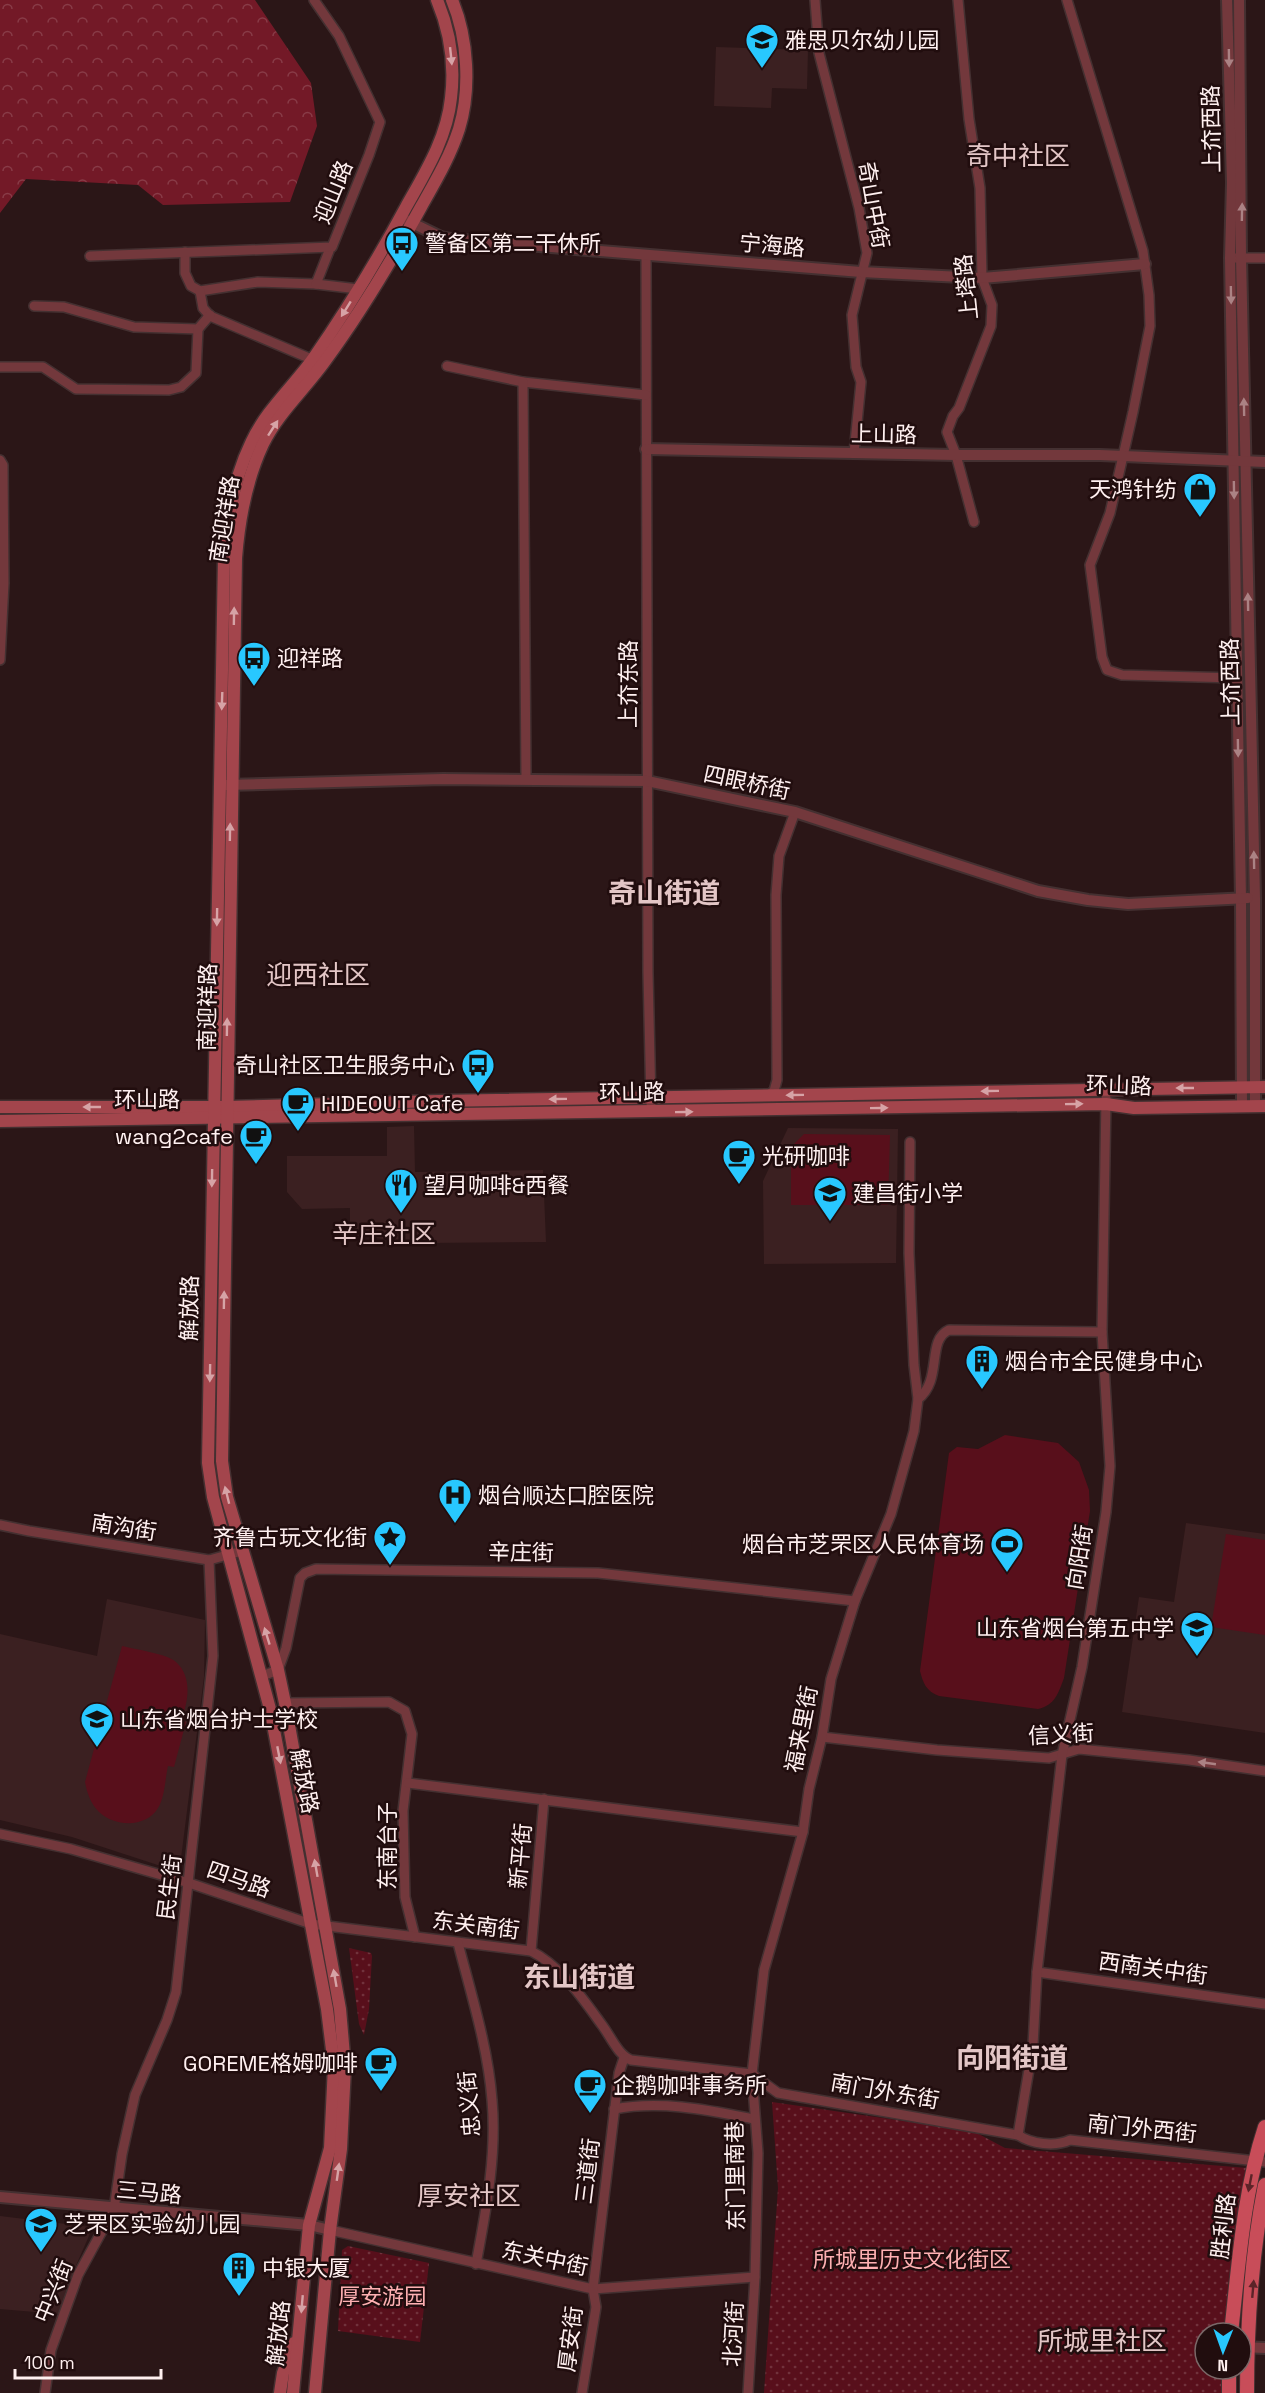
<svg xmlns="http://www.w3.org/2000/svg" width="1265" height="2393" viewBox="0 0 1265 2393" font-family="'Space Grotesk','Noto Sans SC',sans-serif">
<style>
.built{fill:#3b2021}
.green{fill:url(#green-dots)}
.forest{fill:url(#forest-crowns)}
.pitch{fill:#580f1b}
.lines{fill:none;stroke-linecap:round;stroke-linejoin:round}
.minor-casing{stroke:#443031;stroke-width:12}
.tertiary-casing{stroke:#443031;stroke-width:14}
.secondary-casing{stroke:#443031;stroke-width:15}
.primary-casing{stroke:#443031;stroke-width:16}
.minor{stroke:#73383c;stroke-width:9}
.tertiary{stroke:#73383c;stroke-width:10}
.secondary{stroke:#a3454c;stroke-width:12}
.primary{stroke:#c84d59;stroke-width:14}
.oneway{fill:#d6a3a6}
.oneway2{fill:#ab8284}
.oneway3{fill:#5b2328}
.labels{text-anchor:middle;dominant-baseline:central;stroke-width:5;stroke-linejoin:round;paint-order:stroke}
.poi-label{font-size:22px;fill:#fff0f0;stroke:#210d0e;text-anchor:start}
.street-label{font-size:22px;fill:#fff0f0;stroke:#210d0e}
.park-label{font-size:22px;fill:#feb0b2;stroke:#210d0e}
.quarter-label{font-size:26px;fill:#e3c6c6;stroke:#210d0e}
.district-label{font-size:28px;font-weight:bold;fill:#e3c6c6;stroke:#210d0e}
</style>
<defs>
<pattern id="green-dots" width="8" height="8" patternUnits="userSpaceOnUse" patternTransform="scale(1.5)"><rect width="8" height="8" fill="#580f1b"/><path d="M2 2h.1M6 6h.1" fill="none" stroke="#71323c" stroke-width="1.8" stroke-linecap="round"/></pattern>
<pattern id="forest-crowns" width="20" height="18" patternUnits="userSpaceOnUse" patternTransform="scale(1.5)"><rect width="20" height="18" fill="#731927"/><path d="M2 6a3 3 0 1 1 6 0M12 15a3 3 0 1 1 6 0" fill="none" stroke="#883b47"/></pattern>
</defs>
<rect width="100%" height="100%" fill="#2b1617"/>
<g class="built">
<polygon points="716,47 808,50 807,89 772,88 771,108 714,106"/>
<polygon points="414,1126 415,1172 543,1170 546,1242 421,1243 350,1235 350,1208 302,1209 287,1192 287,1156 387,1156 387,1127"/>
<polygon points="788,1128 898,1129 896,1263 764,1264 763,1181"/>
<polygon points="1186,1523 1265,1534 1265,1733 1122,1712 1139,1597 1174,1602"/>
<polygon points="107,1599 205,1620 204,1677 180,1866 170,1869 72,1837 0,1820 0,1634 97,1656"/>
<polygon points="0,2216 91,2227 92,2229 71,2277 58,2314 0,2309"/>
</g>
<g class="green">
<polygon points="349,1948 371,1953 372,1956 369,2009 364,2035 359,2024"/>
<polygon points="772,2102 973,2131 1005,2148 1247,2168 1226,2333 1205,2333 1205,2369 1225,2369 1223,2393 764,2393 778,2188"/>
<polygon points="348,2246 429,2263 420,2342 338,2331 342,2250"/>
</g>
<polygon class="forest" points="0,0 255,0 311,83 317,126 290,202 163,205 138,185 26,179 0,213"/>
<g class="pitch">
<polygon points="804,1134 890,1135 888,1205 791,1205 791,1147"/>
<path d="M 1005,1435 L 1058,1443 L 1079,1462 L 1089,1490 L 1090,1511 L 1064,1678 C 1058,1694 1055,1705 1038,1709 L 939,1696 C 926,1691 923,1683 920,1671 L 949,1453 L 957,1447 L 978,1449 Z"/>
<polygon points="1226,1534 1265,1540 1265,1635 1211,1627"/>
<path d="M 122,1646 C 134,1649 168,1654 176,1662 C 193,1677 188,1703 181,1720 L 186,1722 L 174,1767 L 168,1766 C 165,1779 165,1797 158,1808 C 146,1828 115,1827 99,1812 C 91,1804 87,1793 85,1782 Z"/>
</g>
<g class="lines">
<defs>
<g id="minor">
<polyline points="815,0 819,53 859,208 867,253 852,315 856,367 861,382 854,453"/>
<polyline points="958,0 969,119 980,188 982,278 992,305 991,326 959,408 953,416 947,432 956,455 974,522"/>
<polyline points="1067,0 1143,251 1149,295 1150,326 1133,412 1110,513 1090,565 1102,657 1107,670 1122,675 1237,678"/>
<polyline points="185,252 185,273 191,286 200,291 258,282 316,284 329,251"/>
<polyline points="646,255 648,973 651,1104"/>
<polyline points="90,256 332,247 369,155 380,122 339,36 314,0"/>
<polyline points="1235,258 1265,258"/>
<polyline points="316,284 358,289"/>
<polyline points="200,291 203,308 210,316 316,361"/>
<polyline points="34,306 64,307 134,327 198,329 210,315"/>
<polyline points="447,366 523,382 646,395"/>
<polyline points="0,367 43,367 76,389 169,390 181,387 196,373 198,329"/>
<polyline points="523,382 526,779"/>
<polyline points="0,460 3,465 4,583 0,660"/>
<polyline points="767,1096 774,1091 777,1080 776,895 779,856 795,812"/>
<polyline points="910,1142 909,1253 914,1365 918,1399"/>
<polyline points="0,1525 29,1531 209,1560 242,1551"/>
<polyline points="262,1676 278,1670 286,1648 300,1578 305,1573 316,1569 598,1573 855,1601"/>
<polyline points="285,1703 389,1702 405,1711 412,1734 403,1811 405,1897 415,1937"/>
<polyline points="822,1737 937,1750 1049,1758 1079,1749 1189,1760 1265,1771"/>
<polyline points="408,1783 803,1832"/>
<path d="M 0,1834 L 71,1849 L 189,1883 L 311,1924 L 531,1951 C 561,1966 583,1999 602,2025 C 611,2037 618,2055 631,2060 L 752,2074 L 778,2093 L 1018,2135 C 1031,2144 1055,2147 1070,2140 L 1265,2162"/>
<path d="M 458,1943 C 471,1994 488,2047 492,2100 C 497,2155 486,2210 476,2264"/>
<polyline points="531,1951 544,1799"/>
<polyline points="1037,1972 1265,2004"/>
<path d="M 614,2109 C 661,2100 708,2110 754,2119"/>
<polyline points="1018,2135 1033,2045 1037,1972 1062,1755 1082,1667 1106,1512 1110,1466 1102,1332 1106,1098"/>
<polyline points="330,2230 593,2289 755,2277"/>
<polyline points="45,2393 51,2350 78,2275 114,2209 122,2154 135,2095 167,2020 176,1992 213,1656 209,1560"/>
<polyline points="582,2393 596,2307 593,2289 619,2073 624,2058"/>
<path d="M 748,2393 L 755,2277 L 758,2153 L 752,2074 L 764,1970 L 803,1832 L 809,1789 L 822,1737 L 831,1679 L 855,1601 L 891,1514 L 914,1431 L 918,1399 C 943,1380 926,1340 949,1330 L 1102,1332"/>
</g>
<g id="tertiary">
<polyline points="1227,0 1232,183 1230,258 1241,899 1242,1106"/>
<polyline points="1239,0 1241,257 1255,898 1255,1106"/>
<polyline points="406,220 441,237 451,239 861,272 982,278 1145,264"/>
<polyline points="646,449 956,455 1100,455 1265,462"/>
<polyline points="225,785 443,779 647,781 795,812 1038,891 1088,900 1128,904 1248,898"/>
<polyline points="0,2197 309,2225 330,2230"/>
<polyline points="1241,2347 1265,2348"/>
</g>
<g id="secondary">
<polyline points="0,1107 226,1107 438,1101 1265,1087"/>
<polyline points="0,1121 1106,1104 1134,1108 1265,1106"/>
<polyline points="280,2393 283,2373 294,2343"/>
<path d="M 293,2393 L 309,2225 L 330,2148 L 334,2066 L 327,2009 L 270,1709 L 213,1497 L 208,1463 L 224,557 C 227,519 234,478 251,443 C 266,410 293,387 313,359 C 347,310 378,259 406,207 C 425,173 447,138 451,98 C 455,65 450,31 437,0"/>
<path d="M 315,2393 L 330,2230 L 341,2149 L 345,2067 L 340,2009 L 285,1703 L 278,1670 L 227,1497 L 222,1461 L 236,558 C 239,520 246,480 263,444 C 278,413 305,389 325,361 C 361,312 392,260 421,207 C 435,182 450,157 459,129 C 471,90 468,38 452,0"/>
</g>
<g id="primary">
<path d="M 1231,2333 C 1239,2263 1243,2194 1265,2127"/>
<polyline points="1229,2393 1229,2369"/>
<path d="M 1247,2393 C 1247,2325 1252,2251 1265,2185"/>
</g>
</defs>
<use href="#minor" class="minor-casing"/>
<use href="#tertiary" class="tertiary-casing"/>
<use href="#secondary" class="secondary-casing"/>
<use href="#primary" class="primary-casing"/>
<use href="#minor" class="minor"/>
<use href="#tertiary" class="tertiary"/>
<use href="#secondary" class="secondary"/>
<use href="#primary" class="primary"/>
</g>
<defs><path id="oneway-solid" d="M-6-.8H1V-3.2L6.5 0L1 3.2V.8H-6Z" transform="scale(1.5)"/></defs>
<g class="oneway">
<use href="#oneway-solid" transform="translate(451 56) rotate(84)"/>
<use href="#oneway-solid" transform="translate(346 309) rotate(122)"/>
<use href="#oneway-solid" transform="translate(273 428) rotate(-57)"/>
<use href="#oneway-solid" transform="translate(234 616) rotate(-89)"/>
<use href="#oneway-solid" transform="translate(222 701) rotate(92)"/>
<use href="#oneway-solid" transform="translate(230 832) rotate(-89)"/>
<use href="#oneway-solid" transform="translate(217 917) rotate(91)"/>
<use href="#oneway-solid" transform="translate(227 1027) rotate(-89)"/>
<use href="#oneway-solid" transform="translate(1185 1088) rotate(180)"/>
<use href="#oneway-solid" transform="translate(990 1091) rotate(179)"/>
<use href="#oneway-solid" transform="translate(795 1095) rotate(179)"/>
<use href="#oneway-solid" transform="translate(558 1099) rotate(179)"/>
<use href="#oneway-solid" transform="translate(1074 1104) rotate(-1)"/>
<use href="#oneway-solid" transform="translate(92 1107) rotate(180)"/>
<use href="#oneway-solid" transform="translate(879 1108) rotate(-1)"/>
<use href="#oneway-solid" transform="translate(684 1112) rotate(-1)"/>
<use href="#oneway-solid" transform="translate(212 1178) rotate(91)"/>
<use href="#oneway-solid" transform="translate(224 1300) rotate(-89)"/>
<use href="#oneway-solid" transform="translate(210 1373) rotate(91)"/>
<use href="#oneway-solid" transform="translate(227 1495) rotate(-104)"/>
<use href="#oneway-solid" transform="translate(267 1636) rotate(-107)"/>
<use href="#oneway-solid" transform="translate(279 1755) rotate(79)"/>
<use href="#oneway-solid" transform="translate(316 1868) rotate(-100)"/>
<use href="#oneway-solid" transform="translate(335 1978) rotate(-100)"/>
<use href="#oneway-solid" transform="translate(338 2172) rotate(-82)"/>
<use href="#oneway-solid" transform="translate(302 2304) rotate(95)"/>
</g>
<g class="oneway2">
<use href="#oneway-solid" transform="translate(1229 58) rotate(89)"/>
<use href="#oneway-solid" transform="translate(1242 212) rotate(-89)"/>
<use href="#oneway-solid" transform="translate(1231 295) rotate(89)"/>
<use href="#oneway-solid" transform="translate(1244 407) rotate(-91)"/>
<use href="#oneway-solid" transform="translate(1234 490) rotate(89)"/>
<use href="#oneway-solid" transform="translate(1248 602) rotate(-91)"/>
<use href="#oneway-solid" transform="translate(1238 748) rotate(89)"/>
<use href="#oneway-solid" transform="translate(1254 860) rotate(-91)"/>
<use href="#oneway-solid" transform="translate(1207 1763) rotate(-172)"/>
</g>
<g class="oneway3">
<use href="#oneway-solid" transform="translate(1250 2183) rotate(101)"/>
<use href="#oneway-solid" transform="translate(1253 2289) rotate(-85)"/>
</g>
<defs>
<symbol id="school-pin" viewBox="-11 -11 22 30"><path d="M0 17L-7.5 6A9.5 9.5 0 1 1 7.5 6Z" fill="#28c8ff" stroke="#210d0e"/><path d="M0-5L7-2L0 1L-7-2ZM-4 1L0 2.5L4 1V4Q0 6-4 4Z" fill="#111"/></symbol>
<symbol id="bus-pin" viewBox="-11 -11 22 30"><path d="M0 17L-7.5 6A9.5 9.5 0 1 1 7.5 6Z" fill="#28c8ff" stroke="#210d0e"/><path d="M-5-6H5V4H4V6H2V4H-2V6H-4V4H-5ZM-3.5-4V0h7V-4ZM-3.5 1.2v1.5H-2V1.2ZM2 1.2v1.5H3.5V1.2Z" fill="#111"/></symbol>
<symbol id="shop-pin" viewBox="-11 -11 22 30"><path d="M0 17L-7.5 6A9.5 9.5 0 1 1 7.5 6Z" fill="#28c8ff" stroke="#210d0e"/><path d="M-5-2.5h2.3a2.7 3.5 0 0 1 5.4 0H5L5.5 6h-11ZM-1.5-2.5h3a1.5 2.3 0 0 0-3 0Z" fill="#111"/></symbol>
<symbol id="cafe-pin" viewBox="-11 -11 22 30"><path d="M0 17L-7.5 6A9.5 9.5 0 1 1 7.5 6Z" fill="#28c8ff" stroke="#210d0e"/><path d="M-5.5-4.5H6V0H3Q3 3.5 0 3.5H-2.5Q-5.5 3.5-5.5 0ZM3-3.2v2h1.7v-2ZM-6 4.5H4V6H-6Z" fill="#111"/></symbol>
<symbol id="restaurant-pin" viewBox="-11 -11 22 30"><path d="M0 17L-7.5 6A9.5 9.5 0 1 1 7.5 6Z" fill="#28c8ff" stroke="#210d0e"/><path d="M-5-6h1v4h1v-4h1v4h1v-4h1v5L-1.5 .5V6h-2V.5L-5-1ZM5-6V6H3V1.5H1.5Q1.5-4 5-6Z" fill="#111"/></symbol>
<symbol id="building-pin" viewBox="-11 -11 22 30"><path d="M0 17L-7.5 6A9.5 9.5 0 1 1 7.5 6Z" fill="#28c8ff" stroke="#210d0e"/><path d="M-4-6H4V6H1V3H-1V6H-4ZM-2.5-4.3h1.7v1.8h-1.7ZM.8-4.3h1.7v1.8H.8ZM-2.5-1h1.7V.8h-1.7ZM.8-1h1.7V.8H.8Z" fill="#111"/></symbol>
<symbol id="hospital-pin" viewBox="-11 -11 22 30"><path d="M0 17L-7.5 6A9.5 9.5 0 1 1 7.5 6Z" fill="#28c8ff" stroke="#210d0e"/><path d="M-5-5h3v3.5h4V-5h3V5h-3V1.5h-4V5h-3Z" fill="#111"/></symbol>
<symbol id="sight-pin" viewBox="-11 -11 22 30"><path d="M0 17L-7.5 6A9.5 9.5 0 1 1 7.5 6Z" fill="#28c8ff" stroke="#210d0e"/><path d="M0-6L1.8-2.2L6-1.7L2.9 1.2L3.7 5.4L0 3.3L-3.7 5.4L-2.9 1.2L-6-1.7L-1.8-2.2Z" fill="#111"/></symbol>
<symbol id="stadium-pin" viewBox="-11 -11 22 30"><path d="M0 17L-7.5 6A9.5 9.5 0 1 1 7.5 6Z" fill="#28c8ff" stroke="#210d0e"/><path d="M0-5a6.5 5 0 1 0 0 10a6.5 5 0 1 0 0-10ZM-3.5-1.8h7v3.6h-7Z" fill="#111"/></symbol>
</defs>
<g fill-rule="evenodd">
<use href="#school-pin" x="743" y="21" width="38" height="52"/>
<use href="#bus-pin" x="383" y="224" width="38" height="52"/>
<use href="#shop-pin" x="1181" y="470" width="38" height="52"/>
<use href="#bus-pin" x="235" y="639" width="38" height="52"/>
<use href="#bus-pin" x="459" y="1046" width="38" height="52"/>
<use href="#cafe-pin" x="279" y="1084" width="38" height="52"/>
<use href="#cafe-pin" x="237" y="1117" width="38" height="52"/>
<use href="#cafe-pin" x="720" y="1137" width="38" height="52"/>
<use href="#restaurant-pin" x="382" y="1166" width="38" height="52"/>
<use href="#school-pin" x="811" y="1174" width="38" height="52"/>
<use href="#building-pin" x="963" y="1342" width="38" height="52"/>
<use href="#hospital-pin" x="436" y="1476" width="38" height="52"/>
<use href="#sight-pin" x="371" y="1518" width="38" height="52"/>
<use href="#stadium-pin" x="988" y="1525" width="38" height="52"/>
<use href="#school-pin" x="1178" y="1609" width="38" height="52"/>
<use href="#school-pin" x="78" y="1700" width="38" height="52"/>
<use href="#cafe-pin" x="362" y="2044" width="38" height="52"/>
<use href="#cafe-pin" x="571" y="2066" width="38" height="52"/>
<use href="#school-pin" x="22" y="2205" width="38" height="52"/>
<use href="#building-pin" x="220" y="2249" width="38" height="52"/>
</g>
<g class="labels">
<g class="poi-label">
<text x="785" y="40">雅思贝尔幼儿园</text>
<text x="425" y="243">警备区第二干休所</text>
<text x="1177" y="489" text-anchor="end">天鸿针纺</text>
<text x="277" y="658">迎祥路</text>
<text x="455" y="1065" text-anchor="end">奇山社区卫生服务中心</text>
<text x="321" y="1103">HIDEOUT Cafe</text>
<text x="233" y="1136" text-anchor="end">wang2cafe</text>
<text x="762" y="1156">光研咖啡</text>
<text x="424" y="1185">望月咖啡&amp;西餐</text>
<text x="853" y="1193">建昌街小学</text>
<text x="1005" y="1361">烟台市全民健身中心</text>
<text x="478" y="1495">烟台顺达口腔医院</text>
<text x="367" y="1537" text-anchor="end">齐鲁古玩文化街</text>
<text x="984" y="1544" text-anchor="end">烟台市芝罘区人民体育场</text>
<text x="1174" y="1628" text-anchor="end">山东省烟台第五中学</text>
<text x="120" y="1719">山东省烟台护士学校</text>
<text x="358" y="2063" text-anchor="end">GOREME格姆咖啡</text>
<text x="613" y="2085">企鹅咖啡事务所</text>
<text x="64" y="2224">芝罘区实验幼儿园</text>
<text x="262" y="2268">中银大厦</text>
</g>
<g class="street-label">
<text transform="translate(1211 129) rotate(-91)">上夼西路</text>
<text transform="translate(333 192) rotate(-68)">迎山路</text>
<text transform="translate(874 205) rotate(80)">奇山中街</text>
<text transform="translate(772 245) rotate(5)">宁海路</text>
<text transform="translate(966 287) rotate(-96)">上塔路</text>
<text transform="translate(884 434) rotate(1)">上山路</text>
<text transform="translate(224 519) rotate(-81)">南迎祥路</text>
<text transform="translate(1230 682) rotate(-91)">上夼西路</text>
<text transform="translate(628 684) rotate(-90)">上夼东路</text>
<text transform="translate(747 782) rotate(12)">四眼桥街</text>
<text transform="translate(207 1007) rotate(-89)">南迎祥路</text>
<text transform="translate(1119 1085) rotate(2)">环山路</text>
<text transform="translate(632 1092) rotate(-1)">环山路</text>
<text x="147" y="1099">环山路</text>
<text transform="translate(189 1308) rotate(-89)">解放路</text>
<text transform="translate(124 1527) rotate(9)">南沟街</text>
<text transform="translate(521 1552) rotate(1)">辛庄街</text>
<text transform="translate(1079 1557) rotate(-81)">向阳街</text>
<text transform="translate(801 1729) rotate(-79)">福来里街</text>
<text transform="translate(1061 1734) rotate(-3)">信义街</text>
<text transform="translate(305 1781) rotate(79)">解放路</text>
<text transform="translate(387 1846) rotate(-90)">东南台子</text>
<text transform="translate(520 1856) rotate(-85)">新平街</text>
<text transform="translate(239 1879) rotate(19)">四马路</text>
<text transform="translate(169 1887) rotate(-83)">民生街</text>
<text transform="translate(476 1925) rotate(7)">东关南街</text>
<text transform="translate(1153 1968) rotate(8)">西南关中街</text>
<text transform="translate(885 2091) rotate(10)">南门外东街</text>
<text transform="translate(469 2104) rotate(-95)">忠义街</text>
<text transform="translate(1142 2128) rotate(6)">南门外西街</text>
<text transform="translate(587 2171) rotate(-83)">三道街</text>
<text transform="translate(735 2176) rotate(-91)">东门里南巷</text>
<text transform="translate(149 2192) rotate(5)">三马路</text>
<text transform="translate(1223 2226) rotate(-83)">胜利路</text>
<text transform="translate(545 2258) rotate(12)">东关中街</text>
<text transform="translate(53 2291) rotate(-68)">中兴街</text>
<text transform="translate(278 2333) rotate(-84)">解放路</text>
<text transform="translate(733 2334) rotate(-87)">北河街</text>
<text transform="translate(570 2339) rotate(-83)">厚安街</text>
</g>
<g class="park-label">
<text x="912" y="2259">所城里历史文化街区</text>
<text x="382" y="2296">厚安游园</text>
</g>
<g class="quarter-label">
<text x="1018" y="156">奇中社区</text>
<text x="318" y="975">迎西社区</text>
<text x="384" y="1234">辛庄社区</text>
<text x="469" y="2196">厚安社区</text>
<text x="1102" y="2341">所城里社区</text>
</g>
<g class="district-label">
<text x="664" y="893">奇山街道</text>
<text x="579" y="1977">东山街道</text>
<text x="1012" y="2058">向阳街道</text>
</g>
</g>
<g transform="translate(1223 2351) rotate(181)"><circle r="28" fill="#210d0e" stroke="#7a6868" stroke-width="1.5"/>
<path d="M0-4.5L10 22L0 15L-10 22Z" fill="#28c8ff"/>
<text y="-9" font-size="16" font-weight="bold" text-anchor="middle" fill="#fff0f0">N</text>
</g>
<path d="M15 2369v9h146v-9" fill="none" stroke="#fff0f0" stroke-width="3"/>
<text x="24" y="2369" font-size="18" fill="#fff0f0" stroke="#210d0e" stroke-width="4.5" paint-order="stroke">100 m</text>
</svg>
